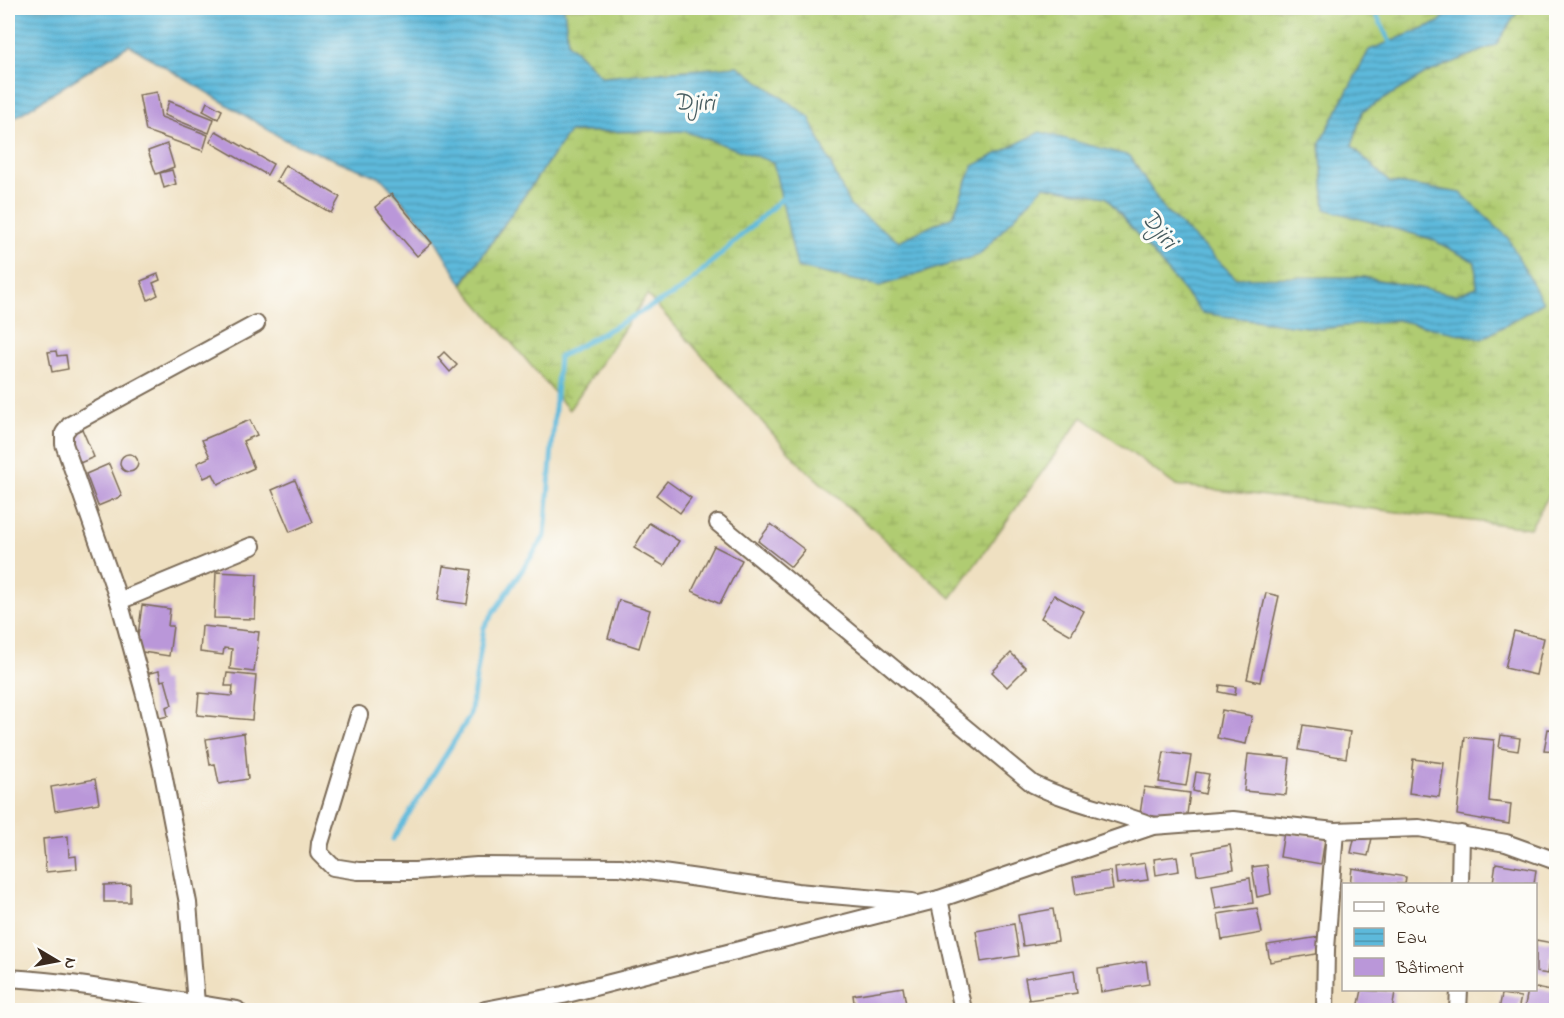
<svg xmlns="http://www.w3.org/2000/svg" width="1564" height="1018" viewBox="0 0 1564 1018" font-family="'Indie Flower',sans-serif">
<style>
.wetland{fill:url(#wetland-marsh);stroke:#767b48;stroke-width:1.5}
.water{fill:url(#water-rules);stroke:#4c727c;stroke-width:1.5}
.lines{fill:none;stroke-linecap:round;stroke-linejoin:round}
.stream{stroke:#5db9db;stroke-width:5}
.building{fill:#ba97d9}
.minor-casing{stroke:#7a6a57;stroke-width:20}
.minor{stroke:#fff;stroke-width:16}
.labels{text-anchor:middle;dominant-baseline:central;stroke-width:6;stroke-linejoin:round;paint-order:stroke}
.water-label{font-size:26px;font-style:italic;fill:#475c60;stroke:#fdfcf7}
</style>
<defs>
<pattern id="wetland-marsh" width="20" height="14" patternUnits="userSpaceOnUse" patternTransform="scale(1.5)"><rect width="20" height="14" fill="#b0cc72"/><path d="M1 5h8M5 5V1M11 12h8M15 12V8" fill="none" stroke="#98af62"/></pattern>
<pattern id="water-rules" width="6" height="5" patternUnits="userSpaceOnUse" patternTransform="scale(1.5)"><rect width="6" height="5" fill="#5db9db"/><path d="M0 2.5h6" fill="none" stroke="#4e97b1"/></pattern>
</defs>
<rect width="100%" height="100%" fill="#fdfcf7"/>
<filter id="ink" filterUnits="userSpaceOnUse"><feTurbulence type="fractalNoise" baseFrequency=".0167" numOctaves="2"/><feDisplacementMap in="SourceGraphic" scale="12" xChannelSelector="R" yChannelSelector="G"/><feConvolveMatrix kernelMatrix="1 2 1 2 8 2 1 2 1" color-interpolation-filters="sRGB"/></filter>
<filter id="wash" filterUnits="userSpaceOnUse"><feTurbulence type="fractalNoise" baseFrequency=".008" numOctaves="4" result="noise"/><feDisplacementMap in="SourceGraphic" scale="24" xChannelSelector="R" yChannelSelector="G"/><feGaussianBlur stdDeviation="1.35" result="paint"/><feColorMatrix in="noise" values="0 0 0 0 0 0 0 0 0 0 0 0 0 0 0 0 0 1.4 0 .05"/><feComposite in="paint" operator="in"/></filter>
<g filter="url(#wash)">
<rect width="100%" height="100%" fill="#efe0c1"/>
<g class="wetland">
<polygon points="564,8 1452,8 1439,22 1369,50 1320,143 1325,209 1431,239 1475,262 1477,287 1455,295 1363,277 1236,278 1163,208 1130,156 973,166 953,216 899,241 850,206 809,117 738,66 602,77 568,43"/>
<polygon points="1520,8 1556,8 1556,483 1530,528 1175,485 1082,417 951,598 803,467 647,295 569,410 462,285 569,132 684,131 773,162 798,267 880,286 979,255 1043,186 1106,197 1202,313 1321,329 1397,320 1482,339 1543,303 1461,193 1389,182 1352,146 1362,112 1427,73 1496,45"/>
</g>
<polygon class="water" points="8,8 564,8 568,43 602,77 738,66 809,117 850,206 899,241 953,216 973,166 1040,132 1130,156 1163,208 1236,278 1363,277 1455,295 1477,287 1475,262 1431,239 1325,209 1320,143 1369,50 1439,22 1452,8 1520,8 1496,45 1427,73 1362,112 1352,146 1389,182 1461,193 1508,238 1543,303 1482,339 1397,320 1321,329 1202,313 1106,197 1044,186 979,255 880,286 797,267 773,162 684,131 569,132 462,284 431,233 381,178 285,140 129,45 8,122"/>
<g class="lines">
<g class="stream">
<polyline points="1373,8 1392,46"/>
<polyline points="393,839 470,716 484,627 545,536 559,357 681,290 786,195"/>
</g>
</g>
<g id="blocks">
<g class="building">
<polygon points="157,92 161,117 208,135 203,151 146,131 139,95"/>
<polygon points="169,101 214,119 209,133 164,115"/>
<polygon points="207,102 222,110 218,119 203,111"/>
<polygon points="216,131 273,164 267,175 210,142"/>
<polygon points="167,144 174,167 156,174 148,151"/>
<polygon points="285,165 340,197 331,213 276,181"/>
<polygon points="172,170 176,184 164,188 160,173"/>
<polygon points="391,194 432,243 417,256 375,207"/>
<polygon points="158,274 160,280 153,283 158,295 148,300 141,281"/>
<polygon points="56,351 57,356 66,355 68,369 52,372 48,352"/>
<polygon points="444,352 457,365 450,372 438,358"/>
<polygon points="250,420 257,435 243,441 254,468 218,484 213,474 204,478 197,463 210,457 202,440"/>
<polygon points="82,429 94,457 80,463 68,435"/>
<circle cx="129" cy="463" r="9"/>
<polygon points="109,464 122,496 98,506 86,474"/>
<polygon points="295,480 313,522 290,532 272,490"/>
<polygon points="667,481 691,498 680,513 656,495"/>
<polygon points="649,523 679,541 664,566 634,548"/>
<polygon points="771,524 805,550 791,567 758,541"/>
<polygon points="714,546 742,560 720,604 692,591"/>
<polygon points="443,566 472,570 467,604 438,600"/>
<polygon points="216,572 257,574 255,619 214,618"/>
<polygon points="1266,593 1279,596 1260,682 1247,679"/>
<polygon points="1054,595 1084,611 1071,635 1041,618"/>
<polygon points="619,600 650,610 639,648 608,638"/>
<polygon points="142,605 170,609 168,626 173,626 169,656 136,651"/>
<polygon points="202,626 259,632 254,672 230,669 232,649 224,648 223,655 200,652"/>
<polygon points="1514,631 1544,638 1536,675 1505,668"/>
<polygon points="1011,653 1026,668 1007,687 992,672"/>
<polygon points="159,671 161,681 165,680 172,705 166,707 168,716 156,719 145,674"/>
<polygon points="227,673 256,676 252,720 197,715 199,693 232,696 233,686 225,686"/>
<polygon points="1220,685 1236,687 1235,695 1219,692"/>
<polygon points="1222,710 1252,716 1246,744 1217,738"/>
<polygon points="1303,725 1350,732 1346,758 1299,750"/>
<polygon points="1548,729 1556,730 1556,751 1544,750"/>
<polygon points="244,733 248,779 219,784 215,764 210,765 206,739"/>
<polygon points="1501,735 1520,738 1518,751 1499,748"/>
<polygon points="1465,737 1494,740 1489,801 1511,804 1509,824 1457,815"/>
<polygon points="1164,752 1191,756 1186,786 1159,782"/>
<polygon points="1248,754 1290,758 1286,795 1244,791"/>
<polygon points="1413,759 1444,763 1439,797 1409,793"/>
<polygon points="1196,772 1209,774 1205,794 1193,791"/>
<polygon points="95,779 99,803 55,811 51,787"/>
<polygon points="1144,787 1190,793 1186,821 1140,814"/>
<polygon points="1284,832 1325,839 1321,864 1280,857"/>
<polygon points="1355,835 1372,838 1368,856 1351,853"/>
<polygon points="68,836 69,857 76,856 77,869 46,872 43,839"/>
<polygon points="1230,845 1234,869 1197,875 1194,852"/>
<polygon points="1177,856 1179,871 1156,875 1154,859"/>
<polygon points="1145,863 1148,880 1117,884 1115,868"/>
<polygon points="1496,863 1536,870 1534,884 1493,882"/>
<polygon points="1267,865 1271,894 1257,897 1252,867"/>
<polygon points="1352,868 1406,877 1405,884 1350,884"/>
<polygon points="1110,871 1113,889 1076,895 1073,877"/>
<polygon points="1250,878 1253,903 1216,909 1212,885"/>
<polygon points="130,884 130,902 104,902 104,885"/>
<polygon points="1257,908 1262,933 1222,940 1218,914"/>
<polygon points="1053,909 1058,941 1023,946 1018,915"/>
<polygon points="1014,924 1019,956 981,962 976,931"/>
<polygon points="1319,937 1322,953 1270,962 1267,945"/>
<polygon points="1536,940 1553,943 1548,974 1536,972"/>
<polygon points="1146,961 1149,984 1101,992 1098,969"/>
<polygon points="1074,970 1077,993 1029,1000 1025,978"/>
<polygon points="903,987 907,1010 855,1010 853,995"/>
<polygon points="1536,988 1556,992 1556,1010 1524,1010 1528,990"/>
<polygon points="1362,990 1395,992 1392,1010 1358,1008"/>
<polygon points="1502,994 1521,997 1518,1010 1499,1010"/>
</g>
</g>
</g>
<g filter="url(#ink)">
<use href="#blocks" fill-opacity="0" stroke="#7a6a57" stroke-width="1.5"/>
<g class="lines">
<defs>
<g id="minor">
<path d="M 718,523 L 1033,784 C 1071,803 1113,810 1153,826"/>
<polyline points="119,601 252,546"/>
<polyline points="359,715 320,843 319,853 333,867 358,871 415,871 477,866 620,867 797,892 912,902"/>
<polyline points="1460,884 1461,834"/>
<polyline points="939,899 963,1010"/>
<path d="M 8,978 C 85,982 160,999 237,1010"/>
<polyline points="200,1010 196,1004 188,903 162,768 146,699 119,601 64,444 64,433 70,425 256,324"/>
<polyline points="485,1010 563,995 939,899 1153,826 1233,820 1335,831 1419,828 1506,843 1556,861"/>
<polyline points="1325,1010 1326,949 1335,831"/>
<polyline points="1458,1010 1459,990"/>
</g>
</defs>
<use href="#minor" class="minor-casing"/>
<use href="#minor" class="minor"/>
</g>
</g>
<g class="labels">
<g class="water-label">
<text transform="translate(694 104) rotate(2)">Djiri</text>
<text transform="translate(1158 230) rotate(52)">Djiri</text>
</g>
</g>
<rect width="1564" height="1018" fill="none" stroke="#fdfcf7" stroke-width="30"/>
<rect x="1342" y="883" width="195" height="108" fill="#fdfcf7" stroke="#afa8a0" stroke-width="1.5"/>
<rect x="1354" y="902" width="30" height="9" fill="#ffffff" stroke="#afa8a0" stroke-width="1.5"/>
<text x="1396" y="913" font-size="18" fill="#3b2a1e">Route</text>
<rect x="1354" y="928" width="30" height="18" fill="url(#water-rules)" stroke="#afa8a0" stroke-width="1.5"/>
<text x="1396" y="943" font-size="18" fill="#3b2a1e">Eau</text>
<rect x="1354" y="958" width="30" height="18" fill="#ba97d9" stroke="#afa8a0" stroke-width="1.5"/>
<text x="1396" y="973" font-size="18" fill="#3b2a1e">Bâtiment</text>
<g transform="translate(57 961) rotate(100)" stroke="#fdfcf7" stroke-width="4.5" paint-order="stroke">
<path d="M0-4.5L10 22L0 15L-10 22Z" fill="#3b2a1e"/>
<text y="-9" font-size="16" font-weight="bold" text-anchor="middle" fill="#3b2a1e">N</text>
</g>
</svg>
